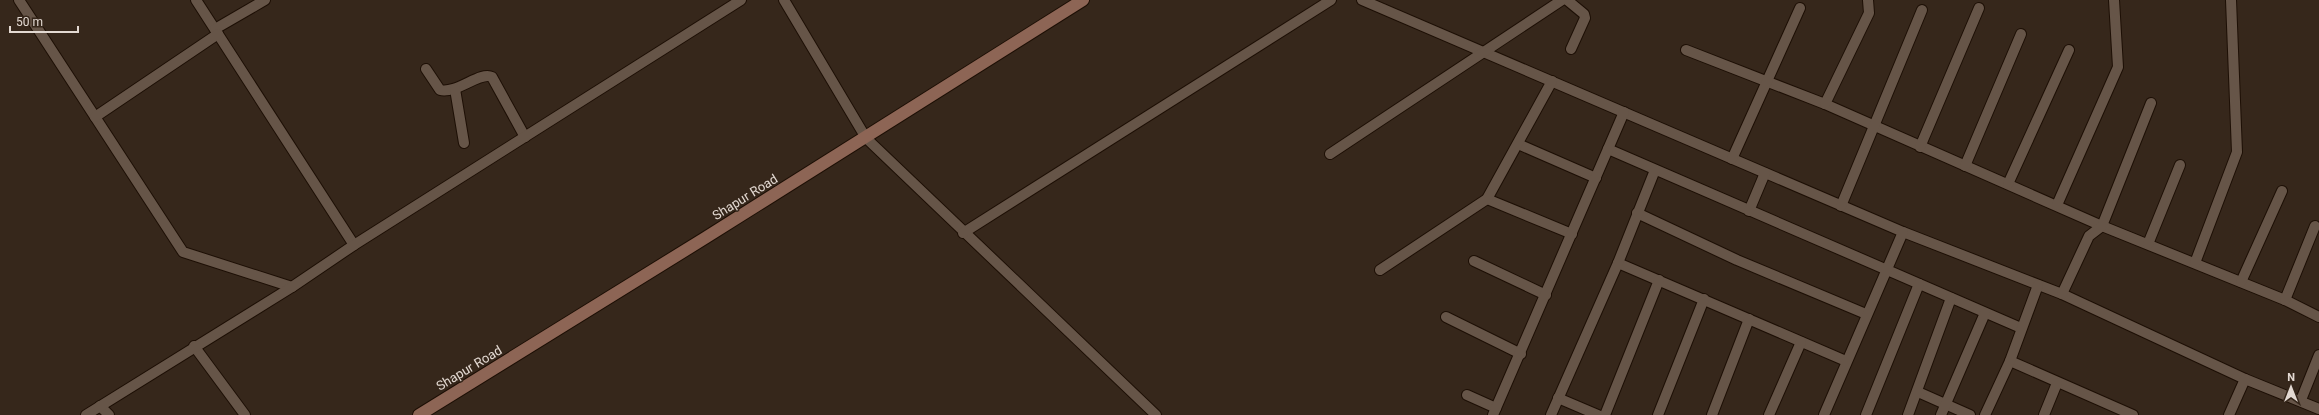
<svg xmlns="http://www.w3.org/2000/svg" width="2319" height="415" viewBox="0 0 2319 415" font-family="Roboto,sans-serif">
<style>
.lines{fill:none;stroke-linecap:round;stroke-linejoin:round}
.street-casing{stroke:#1d0f05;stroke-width:12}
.secondary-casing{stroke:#1d0f05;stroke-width:14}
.street{stroke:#665548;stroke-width:10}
.secondary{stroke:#8d6555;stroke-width:12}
.labels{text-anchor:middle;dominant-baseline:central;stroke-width:3;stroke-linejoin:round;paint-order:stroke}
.street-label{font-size:13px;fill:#e3d9d2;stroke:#36271b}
</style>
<rect width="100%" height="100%" fill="#36271b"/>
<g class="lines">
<defs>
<g id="street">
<polyline points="19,0 183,252 292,287"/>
<polyline points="196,0 354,245"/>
<polyline points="784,0 866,138 1156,415"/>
<polyline points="1362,0 1903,232 2062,294 2245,379 2319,409"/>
<polyline points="1567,0 1584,14 1585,18 1571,49"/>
<polyline points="215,29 265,0"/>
<polyline points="1686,50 1825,104 2102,226 2285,300 2319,317"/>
<path d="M 426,69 L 440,90 C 457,94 480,71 492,77 L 525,137"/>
<polyline points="455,89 464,143"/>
<polyline points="1825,104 1869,13 1868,0"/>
<polyline points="95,117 218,34"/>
<polyline points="1518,144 1596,178"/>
<polyline points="1920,147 1979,8"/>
<polyline points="1608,149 2021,328"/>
<polyline points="1330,154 1562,0"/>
<polyline points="1732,159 1800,8"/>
<polyline points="1965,166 2021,34"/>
<polyline points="2008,184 2069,50"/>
<polyline points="1487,199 1572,234"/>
<polyline points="2057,205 2118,67 2114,0"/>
<polyline points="1841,206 1922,10"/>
<polyline points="1749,211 1765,173"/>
<polyline points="1637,213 1737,260 1866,314"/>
<polyline points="963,233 1331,0"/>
<polyline points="2148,244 2180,165"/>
<polyline points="1474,261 1546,295"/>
<polyline points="1618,263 1846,361"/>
<polyline points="2195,263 2237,152 2231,0"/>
<polyline points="1380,270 1487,199 1552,81"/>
<polyline points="2241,282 2282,191"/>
<polyline points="2062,294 2089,236 2102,226 2151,103"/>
<polyline points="2285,300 2315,226"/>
<polyline points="1446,317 1521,354"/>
<polyline points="194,346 245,415"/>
<polyline points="2010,361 2133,415"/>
<polyline points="1918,392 1970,415"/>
<polyline points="1467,395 1496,408"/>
<polyline points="1558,398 1598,415"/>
<polyline points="2301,400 2319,355"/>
<polyline points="100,406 109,415"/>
<polyline points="86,415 292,287 354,245 741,0"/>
<polyline points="1493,415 1624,112"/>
<polyline points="1551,415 1618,263 1655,170"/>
<polyline points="1605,415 1659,280"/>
<polyline points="1658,415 1704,299"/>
<polyline points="1712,415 1749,319"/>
<polyline points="1769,415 1801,342"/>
<polyline points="1824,415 1903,232"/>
<polyline points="1866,415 1919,284"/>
<polyline points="1908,415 1951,298"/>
<polyline points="1941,415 1985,313"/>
<polyline points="1985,415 2010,361 2038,285"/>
<polyline points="2044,415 2057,383"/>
<polyline points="2229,415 2245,379"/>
</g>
<polyline id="secondary" points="419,415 705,238 1083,0"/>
</defs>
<use href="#street" class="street-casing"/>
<use href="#secondary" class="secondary-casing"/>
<use href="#street" class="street"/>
<use href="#secondary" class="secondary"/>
</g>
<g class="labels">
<g class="street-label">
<text transform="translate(745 197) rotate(-32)">Shapur Road</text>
<text transform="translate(469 368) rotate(-31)">Shapur Road</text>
</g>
</g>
<g transform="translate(2291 387)" stroke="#36271b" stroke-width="3" paint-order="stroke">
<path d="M0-3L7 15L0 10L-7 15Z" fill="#e3d9d2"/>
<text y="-6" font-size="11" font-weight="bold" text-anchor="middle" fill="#e3d9d2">N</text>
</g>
<path d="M10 26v6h68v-6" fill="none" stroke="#e3d9d2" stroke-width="2"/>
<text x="16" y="26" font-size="12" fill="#e3d9d2" stroke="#36271b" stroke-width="3" paint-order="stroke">50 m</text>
</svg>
